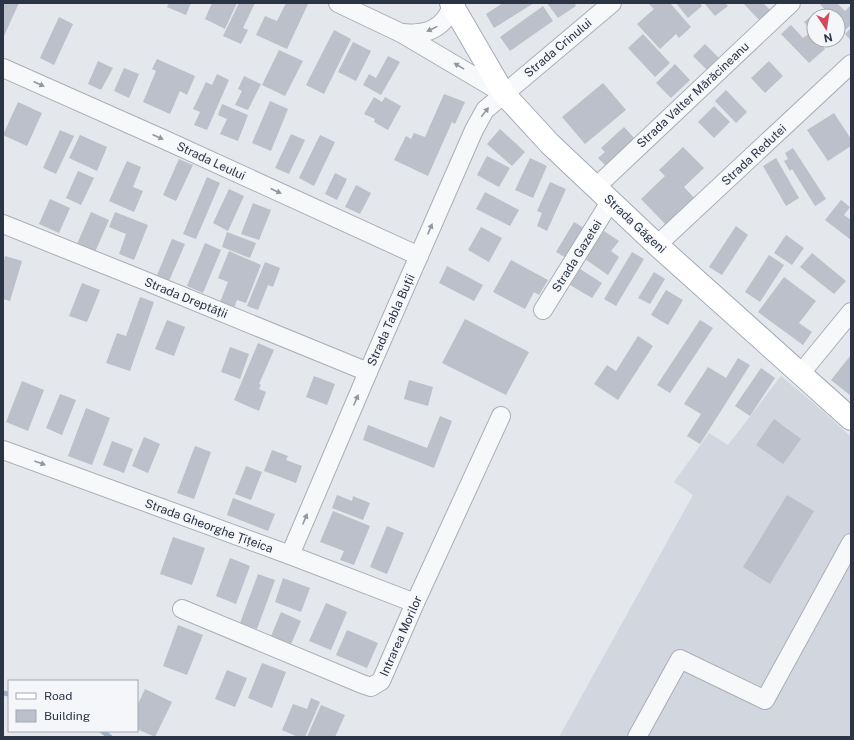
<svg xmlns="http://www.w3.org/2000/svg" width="854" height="740" viewBox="0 0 854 740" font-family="'Public Sans',sans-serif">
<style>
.built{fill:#d2d6de}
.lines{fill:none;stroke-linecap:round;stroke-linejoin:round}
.stream{stroke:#9fb4cc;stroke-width:5}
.building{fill:#bbc0ca}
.minor-casing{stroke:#a9aeb7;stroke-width:20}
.major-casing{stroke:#a3abb8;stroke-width:24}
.minor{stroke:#f7f8fa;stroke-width:18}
.major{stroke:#fff;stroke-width:22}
.oneway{fill:#9196a0}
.labels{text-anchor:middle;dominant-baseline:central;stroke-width:3;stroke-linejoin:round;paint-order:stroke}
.street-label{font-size:12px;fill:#2b3445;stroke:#f4f6f9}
</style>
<rect width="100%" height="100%" fill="#e4e7ec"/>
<polygon class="built" points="781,376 824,412 851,437 851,737 559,737 693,495 674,482 709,433 728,445"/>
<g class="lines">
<g class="stream">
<polyline points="3,693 9,694"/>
<polyline points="102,731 110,737"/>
</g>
</g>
<g class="building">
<polygon points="3,3 19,3 3,38"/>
<polygon points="169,3 191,3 186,15 167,7"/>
<polygon points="212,3 237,3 225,29 205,19"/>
<polygon points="239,3 255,3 243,28 248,30 241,44 223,36"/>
<polygon points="286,3 306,3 308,4 287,49 256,35 265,16 277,21"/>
<polygon points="503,3 534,3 494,28 486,14"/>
<polygon points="547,3 574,3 576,6 558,18"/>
<polygon points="648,3 670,3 691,27 679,38 676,34 660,49 637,24 654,9"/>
<polygon points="676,3 700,3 702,6 688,18"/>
<polygon points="704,3 725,3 728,6 715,16"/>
<polygon points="743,3 763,3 771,11 760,21"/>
<polygon points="819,3 837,3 845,11 850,6 851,8 851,25 844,31 838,24 838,16 831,16"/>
<polygon points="543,6 553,21 510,51 500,37"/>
<polygon points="815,13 818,16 814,16 814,33 804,22"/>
<polygon points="59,17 73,24 54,65 40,58"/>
<polygon points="791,25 803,38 810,33 814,37 814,40 817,40 825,49 809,63 781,34"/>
<polygon points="851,28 851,41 845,34"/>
<polygon points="334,30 351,39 324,94 306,85"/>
<polygon points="643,34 670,63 655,77 628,48"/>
<polygon points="821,40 833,40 826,46"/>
<polygon points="353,42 371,51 356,81 338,72"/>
<polygon points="705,44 722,61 710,73 693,56"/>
<polygon points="279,50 303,61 285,96 262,85"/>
<polygon points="388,56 400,62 381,95 363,85 369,74 376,78"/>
<polygon points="157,59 195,76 187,95 180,91 170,114 143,102 156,71 152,69"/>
<polygon points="98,61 113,68 101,90 88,84"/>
<polygon points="769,61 783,76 765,93 751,78"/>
<polygon points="675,64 690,80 671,98 656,83"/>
<polygon points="124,68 139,74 129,98 114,91"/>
<polygon points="217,74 229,80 207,130 194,125 200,112 193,109 206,82 212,85"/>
<polygon points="244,76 261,84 248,110 235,105 242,91 238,89"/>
<polygon points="603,83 626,110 585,144 562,117"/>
<polygon points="726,90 747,112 736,123 715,101"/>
<polygon points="444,94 465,102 455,124 452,122 428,176 394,160 406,136 411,139 414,133 425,137"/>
<polygon points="374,97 382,102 385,97 401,106 388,130 374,122 375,119 364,114"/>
<polygon points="270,101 288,109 271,151 252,143"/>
<polygon points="18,102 42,113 27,146 3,135"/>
<polygon points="222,104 248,115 238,141 220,134 227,119 218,115"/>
<polygon points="714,106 730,122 714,138 698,122"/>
<polygon points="834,113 851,139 851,146 828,161 807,130"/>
<polygon points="624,127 636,140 607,167 598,158 605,152 601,148"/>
<polygon points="500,129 525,152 512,166 487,144"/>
<polygon points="60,130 74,136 56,174 43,168"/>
<polygon points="291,134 305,140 289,174 275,168"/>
<polygon points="80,135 107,147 97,171 69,158"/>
<polygon points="320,135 335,142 314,186 299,178"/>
<polygon points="683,147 704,168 684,187 696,200 668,227 641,199 665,176 659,170"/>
<polygon points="793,148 826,199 815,206 792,169 790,171 784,161 788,159 785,153"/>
<polygon points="487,156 510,168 499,187 477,175"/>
<polygon points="530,158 547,166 533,198 515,190"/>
<polygon points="776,158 799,198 786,206 763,166"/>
<polygon points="179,159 193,165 176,201 163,195"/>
<polygon points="127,161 141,167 133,187 143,191 134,212 109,201"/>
<polygon points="78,171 94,178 81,205 66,198"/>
<polygon points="335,173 347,179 337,200 325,194"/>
<polygon points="207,177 220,183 196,239 183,234"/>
<polygon points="550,182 566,189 547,231 537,226 542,213 537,211"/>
<polygon points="356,185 371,193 360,214 345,207"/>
<polygon points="229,189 244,196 228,231 213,223"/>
<polygon points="485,192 519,210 510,226 476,209"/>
<polygon points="50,199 70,208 59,233 39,224"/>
<polygon points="841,200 850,207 844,215 851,220 851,240 825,220"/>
<polygon points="253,203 271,210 259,240 241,234"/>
<polygon points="91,212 109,220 95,252 77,244"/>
<polygon points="115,212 148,225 134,260 119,254 126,234 109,227"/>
<polygon points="574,222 586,229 568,259 556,252"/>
<polygon points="736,226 748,235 722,275 709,267"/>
<polygon points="481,227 502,238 489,262 468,250"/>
<polygon points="604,231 619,241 611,251 619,257 608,275 585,259"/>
<polygon points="227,232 256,243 250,258 222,247"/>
<polygon points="786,235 804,248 792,265 774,253"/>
<polygon points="172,239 185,244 169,281 157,275"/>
<polygon points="205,243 221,250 203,293 187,286"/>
<polygon points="229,251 261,265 246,303 237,300 234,308 220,302 228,282 218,278"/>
<polygon points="632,252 644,259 616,306 604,299"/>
<polygon points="812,253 846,281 834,294 800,267"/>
<polygon points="769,255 784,265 760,302 745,292"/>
<polygon points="5,256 22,261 10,301 3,299 3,264"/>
<polygon points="511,260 548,280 539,295 534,292 525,309 493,292"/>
<polygon points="265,262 280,268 273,287 268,285 258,310 247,306"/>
<polygon points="447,266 483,285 474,301 439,283"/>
<polygon points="580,269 602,283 592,298 570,285"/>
<polygon points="654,272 665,279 650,304 638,298"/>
<polygon points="784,277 816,301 799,323 812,332 803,345 758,312"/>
<polygon points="82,283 100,290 87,322 69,316"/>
<polygon points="666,290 683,300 668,325 651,315"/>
<polygon points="140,297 154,302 130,371 106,363 117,333 126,336"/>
<polygon points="465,319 529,352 506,395 442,363"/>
<polygon points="167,320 185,327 174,356 155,349"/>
<polygon points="700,320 713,328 670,393 657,385"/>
<polygon points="638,336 653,346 618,400 594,384 607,365 616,371"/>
<polygon points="258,343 274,350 259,384 261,385 259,389 266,392 259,411 234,400"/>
<polygon points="230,347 249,354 240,379 221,372"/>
<polygon points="851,355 851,396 831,380"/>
<polygon points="738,358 750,365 700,444 687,436 701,414 684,404 708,367 726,378"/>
<polygon points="761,368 775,378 750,416 735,406"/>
<polygon points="314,376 335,384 327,405 306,397"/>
<polygon points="409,380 433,387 428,406 404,399"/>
<polygon points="22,381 44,390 28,431 6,422"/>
<polygon points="60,394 76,400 62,435 46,428"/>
<polygon points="86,408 110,418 92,465 68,456"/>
<polygon points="440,416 452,421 434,468 363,440 368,425 427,448"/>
<polygon points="774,419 801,439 783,464 756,445"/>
<polygon points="144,437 160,444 148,473 132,466"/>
<polygon points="112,441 133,449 124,473 103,465"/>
<polygon points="195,446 211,452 194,499 177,493"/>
<polygon points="272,450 288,456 286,460 302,466 296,483 264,471"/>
<polygon points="246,466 262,472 251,500 235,494"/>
<polygon points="337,495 352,501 353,496 370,503 363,520 332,508"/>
<polygon points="787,495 814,511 770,584 743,567"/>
<polygon points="233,498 275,514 268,531 227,515"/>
<polygon points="333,511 370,526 354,565 340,560 344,551 320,542"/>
<polygon points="387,526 404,533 387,574 370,567"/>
<polygon points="173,537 205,548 192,585 160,574"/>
<polygon points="230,558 250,566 236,604 216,596"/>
<polygon points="258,574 275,580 257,629 240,623"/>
<polygon points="283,578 310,588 301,612 275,602"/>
<polygon points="326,603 347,612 331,650 309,641"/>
<polygon points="281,612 301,621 289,649 269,641"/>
<polygon points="178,625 203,635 187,675 163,666"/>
<polygon points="347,630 378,643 367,668 336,655"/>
<polygon points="262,663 286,672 272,708 248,698"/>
<polygon points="227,670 247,678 235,707 215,699"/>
<polygon points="145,689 172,702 155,737 137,729 137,706"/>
<polygon points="311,698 320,702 305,737 298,737 282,730 293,704 307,709"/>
<polygon points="321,705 345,715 335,737 307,737"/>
</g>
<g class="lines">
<defs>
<g id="minor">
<polyline points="338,3 401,33 504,94"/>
<path d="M 402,33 C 407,33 412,34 418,33 C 428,33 439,27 445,19 C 449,14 451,7 456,3"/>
<polyline points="3,68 163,139 419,256"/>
<polyline points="595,188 791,3"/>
<polyline points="3,224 148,282 368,372"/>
<polyline points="657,245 851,64"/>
<polyline points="543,310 610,202"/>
<polyline points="801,373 851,312"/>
<polyline points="3,450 290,555 415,603"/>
<polyline points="290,555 368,372 474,130 485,110 612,3"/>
<polyline points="182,609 362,684 371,687 381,681 415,603 501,416"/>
<polyline points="637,737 680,659 765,700 851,543"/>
</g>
<polyline id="major" points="451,3 504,94 550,144 657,245 851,419"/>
</defs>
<use href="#minor" class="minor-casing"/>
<use href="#major" class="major-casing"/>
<use href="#minor" class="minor"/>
<use href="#major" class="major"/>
</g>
<defs><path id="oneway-solid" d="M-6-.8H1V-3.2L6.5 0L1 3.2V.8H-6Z"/></defs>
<g class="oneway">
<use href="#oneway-solid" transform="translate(432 29) rotate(154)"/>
<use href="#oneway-solid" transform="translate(459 66) rotate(-149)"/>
<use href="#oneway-solid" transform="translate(39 84) rotate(24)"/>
<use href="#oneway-solid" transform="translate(485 112) rotate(-52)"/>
<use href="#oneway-solid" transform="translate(158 137) rotate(24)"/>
<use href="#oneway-solid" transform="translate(276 191) rotate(25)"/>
<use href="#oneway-solid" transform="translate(430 229) rotate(-67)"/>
<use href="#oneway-solid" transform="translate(356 400) rotate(-67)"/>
<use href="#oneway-solid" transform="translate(40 463) rotate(20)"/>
<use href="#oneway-solid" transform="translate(305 519) rotate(-67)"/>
</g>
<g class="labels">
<g class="street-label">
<text transform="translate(558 48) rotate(-40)">Strada Crinului</text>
<text transform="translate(693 95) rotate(-43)">Strada Valter Mărăcineanu</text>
<text transform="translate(754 155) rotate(-43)">Strada Redutei</text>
<text transform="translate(211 161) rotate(25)">Strada Leului</text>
<text transform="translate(635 224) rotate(43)">Strada Găgeni</text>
<text transform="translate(577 256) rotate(-58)">Strada Gazetei</text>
<text transform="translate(186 298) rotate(22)">Strada Dreptății</text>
<text transform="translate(391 320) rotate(-66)">Strada Tabla Buții</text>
<text transform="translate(209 526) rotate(20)">Strada Gheorghe Țițeica</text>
<text transform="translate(401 636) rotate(-66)">Intrarea Morilor</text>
</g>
</g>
<rect width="854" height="740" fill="none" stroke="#2b3445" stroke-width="8"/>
<rect x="8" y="680" width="130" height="52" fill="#f4f6f9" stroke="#a4a8b1"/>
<rect x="16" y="693" width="20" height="6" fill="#ffffff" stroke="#a4a8b1"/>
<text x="44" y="700" font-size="12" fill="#2b3445">Road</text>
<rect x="16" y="710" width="20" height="12" fill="#bbc0ca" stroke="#a4a8b1"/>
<text x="44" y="720" font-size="12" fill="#2b3445">Building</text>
<g transform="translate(826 28) rotate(168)"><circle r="19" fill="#f4f6f9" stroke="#a4a8b1"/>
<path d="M0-3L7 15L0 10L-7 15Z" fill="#d1495b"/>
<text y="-6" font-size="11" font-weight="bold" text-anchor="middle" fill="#2b3445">N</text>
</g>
</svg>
